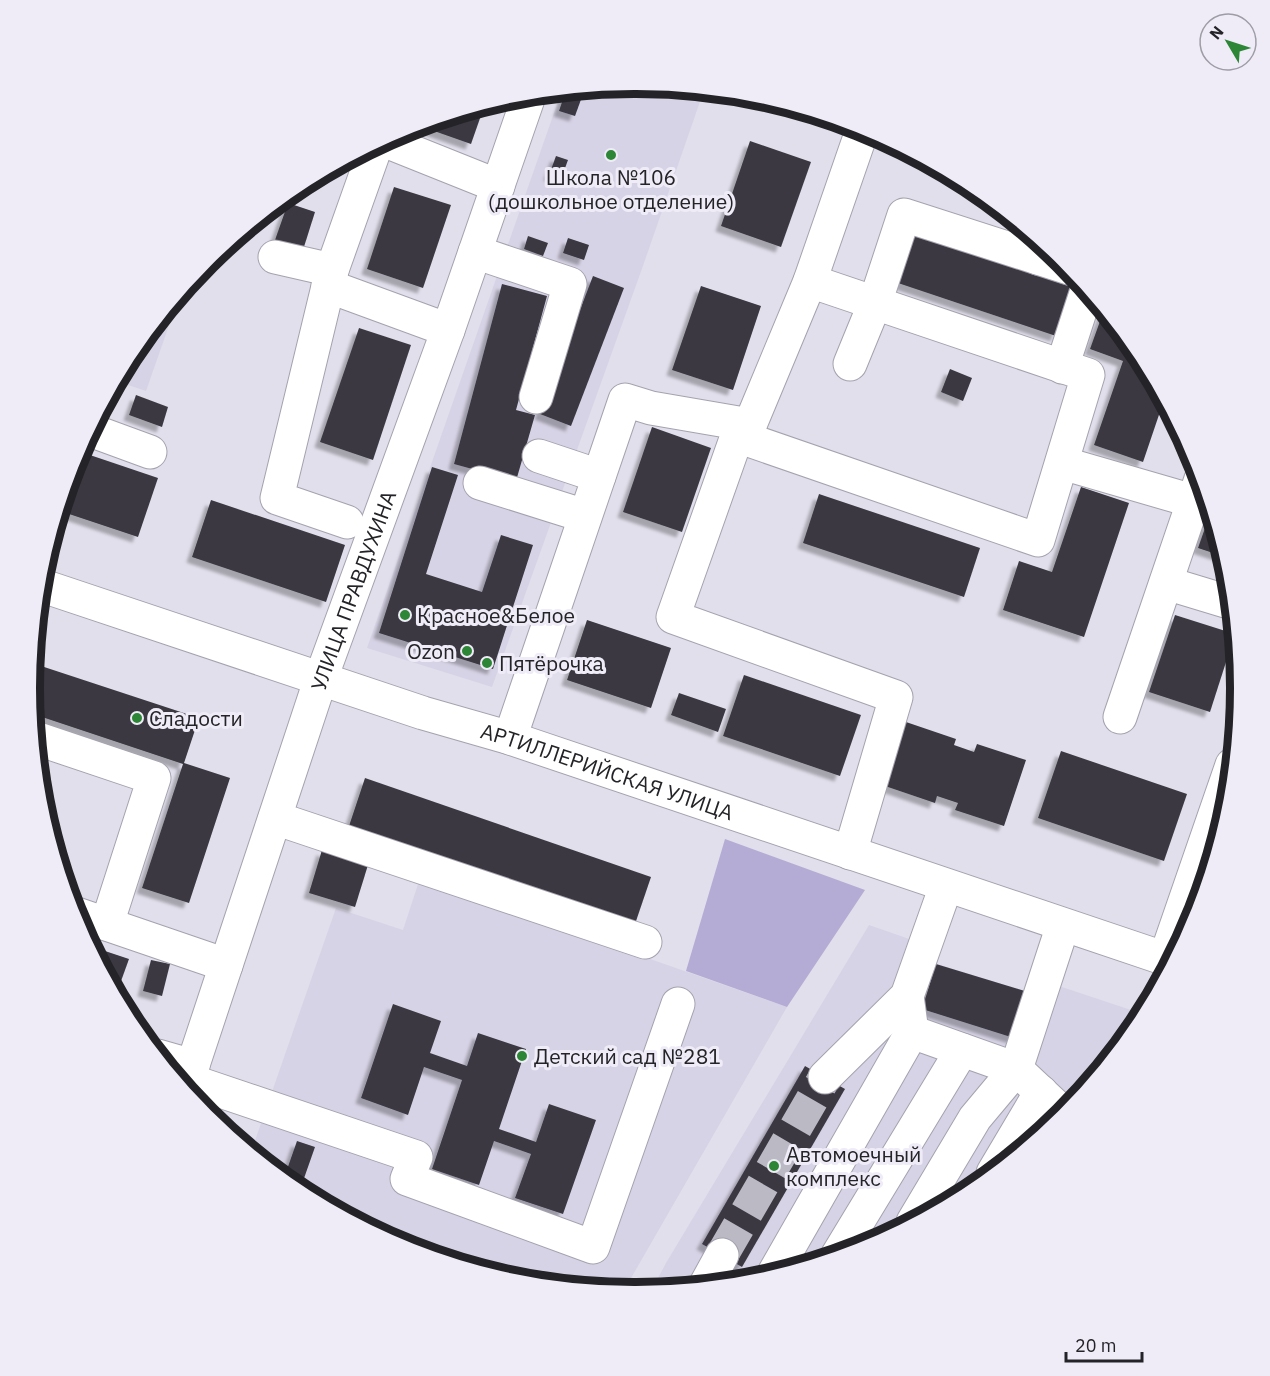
<svg xmlns="http://www.w3.org/2000/svg" width="1270" height="1376" viewBox="0 0 1270 1376" font-family="'IBM Plex Sans',sans-serif">
<style>
.built{fill:#d7d3e6}
.green{fill:#b4acd4}
.building{fill:#3b3942;filter:url(#shadow)}
.lines{fill:none;stroke-linecap:round;stroke-linejoin:round}
.minor-tunnel{stroke:#bbb9c4;stroke-width:33;stroke-dasharray:33 16;stroke-linecap:butt}
.minor-casing{stroke:#a5a2ae;stroke-width:35}
.minor{stroke:#fff;stroke-width:33}
.poi-dot{fill:#2d8635;stroke:#efecf8;stroke-width:2}
.labels{text-anchor:middle;dominant-baseline:central;stroke-width:6;stroke-linejoin:round;paint-order:stroke}
.poi-label{font-size:21px;fill:#242327;stroke:#efecf8;text-anchor:start}
.street-label{font-size:21px;fill:#242327;stroke:#efecf8}
.rim{fill:none;stroke:#242327;stroke-width:8}
</style>
<defs>
<filter id="shadow"><feDropShadow dx="-5.5" dy="5.5" stdDeviation="1.5" flood-color="#0004"/></filter>
</defs>
<rect width="100%" height="100%" fill="#e1dfeb"/>
<g class="built">
<polygon points="635,83 704,90 644,263 492,687 367,648 562,90"/>
<polygon points="180,294 146,391 116,381 132,352"/>
<polygon points="420,878 787,1007 623,1292 517,1281 403,1247 299,1191 251,1152 336,908 403,930"/>
<polygon points="869,925 941,950 937,964 1028,992 1044,981 1143,1014 1138,1024 1063,1116 971,1191 866,1247 753,1281 651,1291 666,1263"/>
</g>
<polygon class="green" points="725,839 865,890 787,1007 686,971"/>
<g class="building">
<polygon points="566,90 583,94 575,116 559,111"/>
<polygon points="485,104 471,144 417,125"/>
<polygon points="750,141 811,162 781,247 721,226"/>
<polygon points="556,156 568,160 561,179 549,175"/>
<polygon points="394,187 451,205 423,288 367,269"/>
<polygon points="288,203 315,212 303,250 275,240"/>
<polygon points="911,233 1072,287 1056,336 895,282"/>
<polygon points="528,236 548,243 543,256 524,249"/>
<polygon points="568,238 589,245 584,260 563,253"/>
<polygon points="593,276 624,288 571,426 540,414"/>
<polygon points="502,284 547,296 516,410 535,415 516,481 454,464"/>
<polygon points="701,286 761,306 733,390 672,370"/>
<polygon points="1104,310 1138,352 1164,400 1143,462 1094,445 1123,361 1090,349"/>
<polygon points="359,328 411,345 373,460 320,442"/>
<polygon points="950,369 972,378 963,401 941,392"/>
<polygon points="136,395 168,407 162,427 129,415"/>
<polygon points="652,427 711,448 682,532 623,512"/>
<polygon points="84,453 158,478 138,537 63,512"/>
<polygon points="432,467 458,475 426,574 482,592 501,535 533,545 493,669 379,633"/>
<polygon points="1081,487 1129,503 1084,637 1003,610 1019,561 1052,572"/>
<polygon points="819,494 980,548 964,597 803,543"/>
<polygon points="211,500 345,545 326,602 192,557"/>
<polygon points="1211,511 1225,557 1198,548"/>
<polygon points="1175,615 1235,634 1210,712 1149,692"/>
<polygon points="587,620 671,648 651,708 567,680"/>
<polygon points="32,663 199,718 184,763 230,778 189,903 142,888 183,764 33,714 30,688"/>
<polygon points="744,675 861,715 840,776 723,736"/>
<polygon points="679,693 726,709 718,732 671,715"/>
<polygon points="906,722 956,739 954,745 974,752 977,744 1026,760 1004,826 955,810 958,803 937,796 935,803 885,786"/>
<polygon points="1061,751 1187,794 1164,861 1038,818"/>
<polygon points="365,778 651,877 634,927 348,829"/>
<polygon points="322,850 368,865 355,907 309,893"/>
<polygon points="90,946 129,959 116,995"/>
<polygon points="151,960 170,964 162,996 143,991"/>
<polygon points="936,964 1028,992 1014,1038 922,1009"/>
<polygon points="393,1004 441,1021 430,1053 467,1066 478,1033 526,1049 499,1129 536,1142 549,1104 596,1120 563,1214 515,1198 531,1154 494,1141 479,1185 432,1169 462,1080 424,1067 408,1115 361,1098"/>
<polygon points="805,1066 845,1089 742,1267 702,1244"/>
<polygon points="297,1141 315,1147 302,1184 284,1178"/>
</g>
<g class="lines">
<polyline class="minor-tunnel" points="722,1255 825,1077"/>
<defs>
<g id="minor">
<polyline points="383,140 498,186"/>
<polyline points="1043,244 1038,258 1069,268"/>
<polyline points="475,252 570,284 536,397"/>
<polyline points="275,257 332,270"/>
<polyline points="328,286 448,330"/>
<polyline points="850,364 875,303 904,215 1038,258"/>
<polyline points="1062,367 1087,290"/>
<polyline points="90,430 150,452"/>
<polyline points="737,436 1038,540 1088,375 810,281"/>
<polyline points="539,456 599,476"/>
<polyline points="1062,463 1193,501"/>
<polyline points="480,483 585,516"/>
<polyline points="347,522 277,498 332,270 377,143"/>
<polyline points="1166,583 1232,603"/>
<path id="s1" d="M 40,585 L 423,713 L 510,738 L 1172,961"/>
<polyline points="1120,717 1201,479"/>
<polyline points="35,738 154,778 107,924"/>
<polyline points="510,738 625,400 651,408 750,425"/>
<polyline points="275,818 645,942"/>
<polyline points="850,853 896,697 673,617 737,436 750,425 810,281 863,128"/>
<polyline points="74,913 226,965"/>
<polyline points="1165,959 1232,765"/>
<polyline points="912,1032 1016,1069 1064,1114"/>
<polyline points="158,1056 193,1066"/>
<polyline points="825,1077 907,996 946,886"/>
<polyline points="188,1080 416,1157 407,1179 593,1247 678,1004"/>
<path id="s2" d="M 185,1089 L 321,678 L 448,330 L 530,93"/>
<polyline points="993,1173 1041,1092"/>
<polyline points="913,1222 975,1118 1016,1069 1063,925"/>
<polyline points="837,1256 962,1050"/>
<polyline points="773,1275 912,1032 907,996"/>
<polyline points="705,1286 722,1255"/>
</g>
</defs>
<use href="#minor" class="minor-casing"/>
<use href="#minor" class="minor"/>
</g>
<g class="poi-dot">
<circle cx="611" cy="155" r="6"/>
<circle cx="405" cy="615" r="6"/>
<circle cx="467" cy="651" r="6"/>
<circle cx="487" cy="663" r="6"/>
<circle cx="137" cy="718" r="6"/>
<circle cx="522" cy="1056" r="6"/>
<circle cx="774" cy="1166" r="6"/>
</g>
<g class="labels">
<g class="poi-label">
<text x="611" y="177" text-anchor="middle">Школа №106<tspan x="611" dy="24">(дошкольное отделение)</tspan></text>
<text x="417" y="615">Красное&amp;Белое</text>
<text x="455" y="651" text-anchor="end">Ozon</text>
<text x="499" y="663">Пятёрочка</text>
<text x="149" y="718">Сладости</text>
<text x="534" y="1056">Детский сад №281</text>
<text x="786" y="1154">Автомоечный<tspan x="786" dy="24">комплекс</tspan></text>
</g>
<g class="street-label">
<text stroke="none"><textPath href="#s2" startOffset="526">УЛИЦА ПРАВДУХИНА</textPath></text>
<text stroke="none"><textPath href="#s1" startOffset="597">АРТИЛЛЕРИЙСКАЯ УЛИЦА</textPath></text>
</g>
</g>
<path d="M0 0H1270V1376H0ZM634 94H636A594 594 0 0 1 1230 688V688A594 594 0 0 1 636 1282H634A594 594 0 0 1 40 688V688A594 594 0 0 1 634 94Z" fill="#efecf8" fill-rule="evenodd"/>
<path class="rim" d="M634 94H636A594 594 0 0 1 1230 688V688A594 594 0 0 1 636 1282H634A594 594 0 0 1 40 688V688A594 594 0 0 1 634 94Z"/>
<g transform="translate(1228 42) rotate(309)"><circle r="28" fill="#efecf8" stroke="#9e9ca4" stroke-width="1.5"/>
<path d="M0-4.5L10 22L0 15L-10 22Z" fill="#2d8635"/>
<text y="-9" font-size="16" font-weight="bold" text-anchor="middle" fill="#242327">N</text>
</g>
<path d="M1066 1352v9h76v-9" fill="none" stroke="#242327" stroke-width="3"/>
<text x="1075" y="1352" font-size="18" fill="#242327" stroke="#efecf8" stroke-width="4.5" paint-order="stroke">20 m</text>
</svg>
